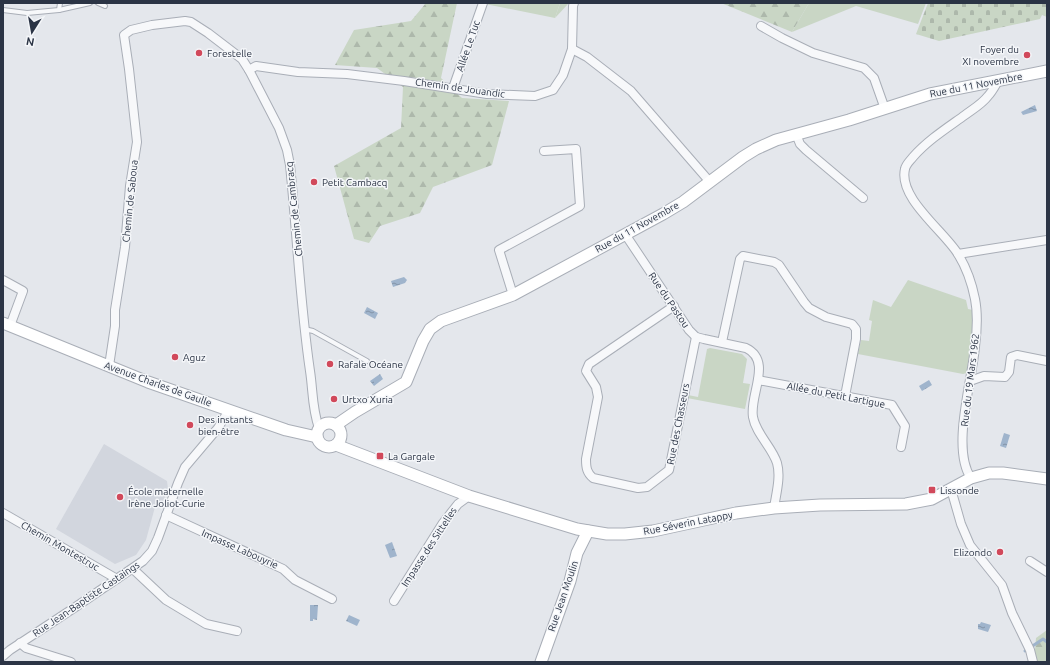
<svg xmlns="http://www.w3.org/2000/svg" width="1050" height="665" viewBox="0 0 1050 665" font-family="Ubuntu,sans-serif">
<style>
.built{fill:#d2d6de}
.green{fill:#c9d6c5}
.forest{fill:url(#forest-firs)}
.cemetery{fill:url(#cemetery-stones)}
.water{fill:url(#water-ripples)}
.lines{fill:none;stroke-linecap:round;stroke-linejoin:round}
.stream{stroke:#9fb4cc;stroke-width:3}
.lane-casing{stroke:#a9aeb7;stroke-width:6}
.street-casing{stroke:#a9aeb7;stroke-width:10}
.secondary-casing{stroke:#a9aeb7;stroke-width:13}
.lane{stroke:#f7f8fa;stroke-width:4}
.street{stroke:#f7f8fa;stroke-width:8}
.secondary{stroke:#fff;stroke-width:11}
.poi-dot{fill:#d1495b;stroke:#f4f6f9;stroke-width:1.5}
.labels{text-anchor:middle;dominant-baseline:central;stroke-width:3;stroke-linejoin:round;paint-order:stroke}
.street-label{font-size:10px;fill:#2b3445;stroke:#f4f6f9}
.poi-label{font-size:10px;fill:#2b3445;stroke:#f4f6f9;text-anchor:start}
</style>
<defs>
<pattern id="forest-firs" width="22" height="20" patternUnits="userSpaceOnUse"><rect width="22" height="20" fill="#c9d6c5"/><path d="M5 1l3.5 6h-7zM16 11l3.5 6h-7z" fill="#adb8ab"/></pattern>
<pattern id="cemetery-stones" width="16" height="16" patternUnits="userSpaceOnUse"><rect width="16" height="16" fill="#c9d6c5"/><path d="M2 7V4a2 2 0 0 1 4 0v3zM10 15v-3a2 2 0 0 1 4 0v3z" fill="#adb8ab"/></pattern>
<pattern id="water-ripples" width="26" height="14" patternUnits="userSpaceOnUse"><rect width="26" height="14" fill="#9fb4cc"/><path d="M2 4q2-2 4 0t4 0M15 11q2-2 4 0t4 0" fill="none" stroke="#8293a7"/></pattern>
</defs>
<rect width="100%" height="100%" fill="#e4e7ec"/>
<polygon class="built" points="104,444 167,481 168,489 162,504 155,507 146,540 136,555 115,564 56,529"/>
<g class="green">
<polygon points="480,3 560,3 555,18"/>
<polygon points="809,3 926,3 918,24 856,6 792,32"/>
<polygon points="908,280 966,300 968,309 973,310 971,350 967,373 963,374 858,354 861,340 869,341 872,321 869,320 873,300 891,307"/>
<polygon points="710,348 742,354 747,359 743,383 750,384 745,409 687,398 688,395 698,397 707,349"/>
</g>
<g class="forest">
<polygon points="426,3 457,3 441,78 462,98 509,101 492,165 433,187 420,213 380,226 369,243 354,239 334,166 401,128 403,87 377,68 335,65 354,30 411,21"/>
<polygon points="560,3 569,3 555,18"/>
<polygon points="721,3 809,3 792,32"/>
<polygon points="1047,630 1047,662 1034,662 1036,638"/>
</g>
<polygon class="cemetery" points="928,3 1047,3 1047,17 1042,15 1040,19 939,41 916,34"/>
<g class="water">
<polygon points="1035,105 1037,111 1023,115 1021,112"/>
<polygon points="404,277 407,280 405,283 393,287 391,281"/>
<polygon points="367,307 378,313 375,319 364,313"/>
<polygon points="380,374 383,379 374,386 370,381"/>
<polygon points="929,380 932,385 922,391 919,386"/>
<polygon points="1004,433 1010,435 1006,448 1000,446"/>
<polygon points="392,542 397,556 390,558 385,545"/>
<polygon points="310,605 318,605 317,620 313,619 313,621 310,621"/>
<polygon points="349,615 360,620 357,626 346,621"/>
<polygon points="981,622 991,625 988,632 978,629 978,624 980,624"/>
</g>
<g class="lines">
<polyline class="stream" points="1025,651 1043,639 1047,642"/>
<defs>
<g id="lane">
<polyline points="98,3 105,6"/>
<polyline points="3,10 27,13 59,10 90,3"/>
<polyline points="59,10 60,3"/>
<polyline points="304,329 313,331 367,361"/>
</g>
<g id="street">
<polyline points="761,26 782,38 813,53 864,68 874,78 885,109"/>
<polyline points="572,49 573,6 574,3"/>
<polyline points="249,70 256,66 298,72 347,74 404,81 487,94 535,96 553,90 563,75 572,49 587,57 631,91 710,182"/>
<polyline points="453,88 483,3"/>
<polyline points="796,134 800,144 806,150 863,198"/>
<path d="M 625,234 L 689,330 L 696,337 L 704,339 L 746,348 C 773,361 749,395 753,417 C 756,434 772,447 777,463 C 781,477 776,494 774,508"/>
<polyline points="958,254 1047,240"/>
<polyline points="3,280 23,291 10,326"/>
<polyline points="513,295 499,250 580,206 576,149 544,151"/>
<path d="M 674,306 L 589,364 L 586,371 L 596,387 L 598,397 L 586,459 C 586,468 587,473 593,478 L 638,488 L 647,487 L 669,470 L 696,337"/>
<polyline points="722,342 740,259 743,256 774,262 779,265 804,302 809,308 826,317 852,324 856,329 856,339 845,396"/>
<path d="M 109,366 L 115,326 L 115,310 L 125,247 L 130,186 L 137,142 L 129,69 L 124,35 L 131,30 L 152,25 L 185,21 L 191,22 L 208,33 L 242,59 L 249,70 L 279,128 L 287,150 L 290,165 C 297,234 300,303 310,371 C 313,390 312,409 319,428"/>
<polyline points="758,380 892,405 905,426 901,447"/>
<polyline points="970,381 984,376 1005,377 1009,372 1011,357 1017,355 1047,361"/>
<path d="M 971,478 C 951,449 972,381 975,347 C 977,331 978,314 975,299 C 972,284 966,267 958,254 C 944,231 898,198 905,169 C 906,164 910,161 913,157 C 928,140 947,128 965,115 C 973,109 982,104 988,96 C 992,92 995,86 998,81"/>
<polyline points="951,489 961,524 970,545 1002,585 1012,613 1030,650 1033,662"/>
<polyline points="3,513 117,579"/>
<polyline points="166,515 283,569 295,580 332,599"/>
<polyline points="1030,561 1047,572"/>
<polyline points="133,569 166,600 206,624 237,631"/>
<polyline points="394,601 443,523 458,504 469,496"/>
<polyline points="20,643 26,648 71,662"/>
<polyline points="3,656 10,650 77,606 143,561 152,551 158,538 178,483 185,467 218,428 229,410"/>
</g>
<g id="secondary">
<polyline points="3,323 148,382 286,430 317,437"/>
<circle cx="329" cy="435" r="12"/>
<polyline points="336,425 355,412 406,382 423,341 430,329 441,321 513,295 663,214 683,202 743,157 756,149 776,140 849,120 930,94 1047,71"/>
<polyline points="336,445 469,496 577,529 607,534 625,534 653,531 736,513 774,508 820,505 906,504 932,499 971,478 989,473 1003,473 1047,479"/>
<polyline points="541,662 570,581 577,553 588,531"/>
</g>
</defs>
<use href="#lane" class="lane-casing"/>
<use href="#street" class="street-casing"/>
<use href="#secondary" class="secondary-casing"/>
<use href="#lane" class="lane"/>
<use href="#street" class="street"/>
<use href="#secondary" class="secondary"/>
</g>
<g class="poi-dot">
<circle cx="199" cy="53" r="4"/>
<circle cx="1027" cy="55" r="4"/>
<circle cx="314" cy="182" r="4"/>
<circle cx="175" cy="357" r="4"/>
<circle cx="330" cy="364" r="4"/>
<circle cx="334" cy="399" r="4"/>
<circle cx="190" cy="425" r="4"/>
<rect x="376" y="452" width="8" height="8" rx="2"/>
<rect x="928" y="486" width="8" height="8" rx="2"/>
<circle cx="120" cy="497" r="4"/>
<circle cx="1000" cy="552" r="4"/>
</g>
<g class="labels">
<g class="street-label">
<text transform="translate(468 46) rotate(-71)">Allée Le Tuc</text>
<text transform="translate(976 85) rotate(-11)">Rue du 11 Novembre</text>
<text transform="translate(460 88) rotate(8)">Chemin de Jouandic</text>
<text transform="translate(130 201) rotate(-84)">Chemin de Saboua</text>
<text transform="translate(294 209) rotate(-96)">Chemin de Cambracq</text>
<text transform="translate(637 227) rotate(-29)">Rue du 11 Novembre</text>
<text transform="translate(669 300) rotate(56)">Rue du Pastou</text>
<text transform="translate(970 380) rotate(-83)">Rue du 19 Mars 1962</text>
<text transform="translate(158 384) rotate(20)">Avenue Charles de Gaulle</text>
<text transform="translate(836 395) rotate(11)">Allée du Petit Lartigue</text>
<text transform="translate(678 424) rotate(-79)">Rue des Chasseurs</text>
<text transform="translate(688 523) rotate(-11)">Rue Séverin Latappy</text>
<text transform="translate(60 546) rotate(30)">Chemin Montestruc</text>
<text transform="translate(429 547) rotate(-57)">Impasse des Sittelles</text>
<text transform="translate(240 549) rotate(24)">Impasse Labouyrie</text>
<text transform="translate(563 596) rotate(-71)">Rue Jean Moulin</text>
<text transform="translate(86 599) rotate(-34)">Rue Jean-Baptiste Castaings</text>
</g>
<g class="poi-label">
<text x="1019" y="49" text-anchor="end">Foyer du<tspan x="1019" dy="12">XI novembre</tspan></text>
<text x="207" y="53">Forestelle</text>
<text x="322" y="182">Petit Cambacq</text>
<text x="183" y="357">Aguz</text>
<text x="338" y="364">Rafale Océane</text>
<text x="342" y="399">Urtxo Xuria</text>
<text x="198" y="419">Des instants<tspan x="198" dy="12">bien-être</tspan></text>
<text x="388" y="456">La Gargale</text>
<text x="940" y="490">Lissonde</text>
<text x="128" y="491">École maternelle<tspan x="128" dy="12">Irène Joliot-Curie</tspan></text>
<text x="992" y="552" text-anchor="end">Elizondo</text>
</g>
</g>
<rect width="1050" height="665" fill="none" stroke="#2b3445" stroke-width="8"/>
<g transform="translate(32 32) rotate(191)" stroke="#f4f6f9" stroke-width="3" paint-order="stroke">
<path d="M0-3L7 15L0 10L-7 15Z" fill="#2b3445"/>
<text y="-6" font-size="11" font-weight="bold" text-anchor="middle" fill="#2b3445">N</text>
</g>
</svg>
